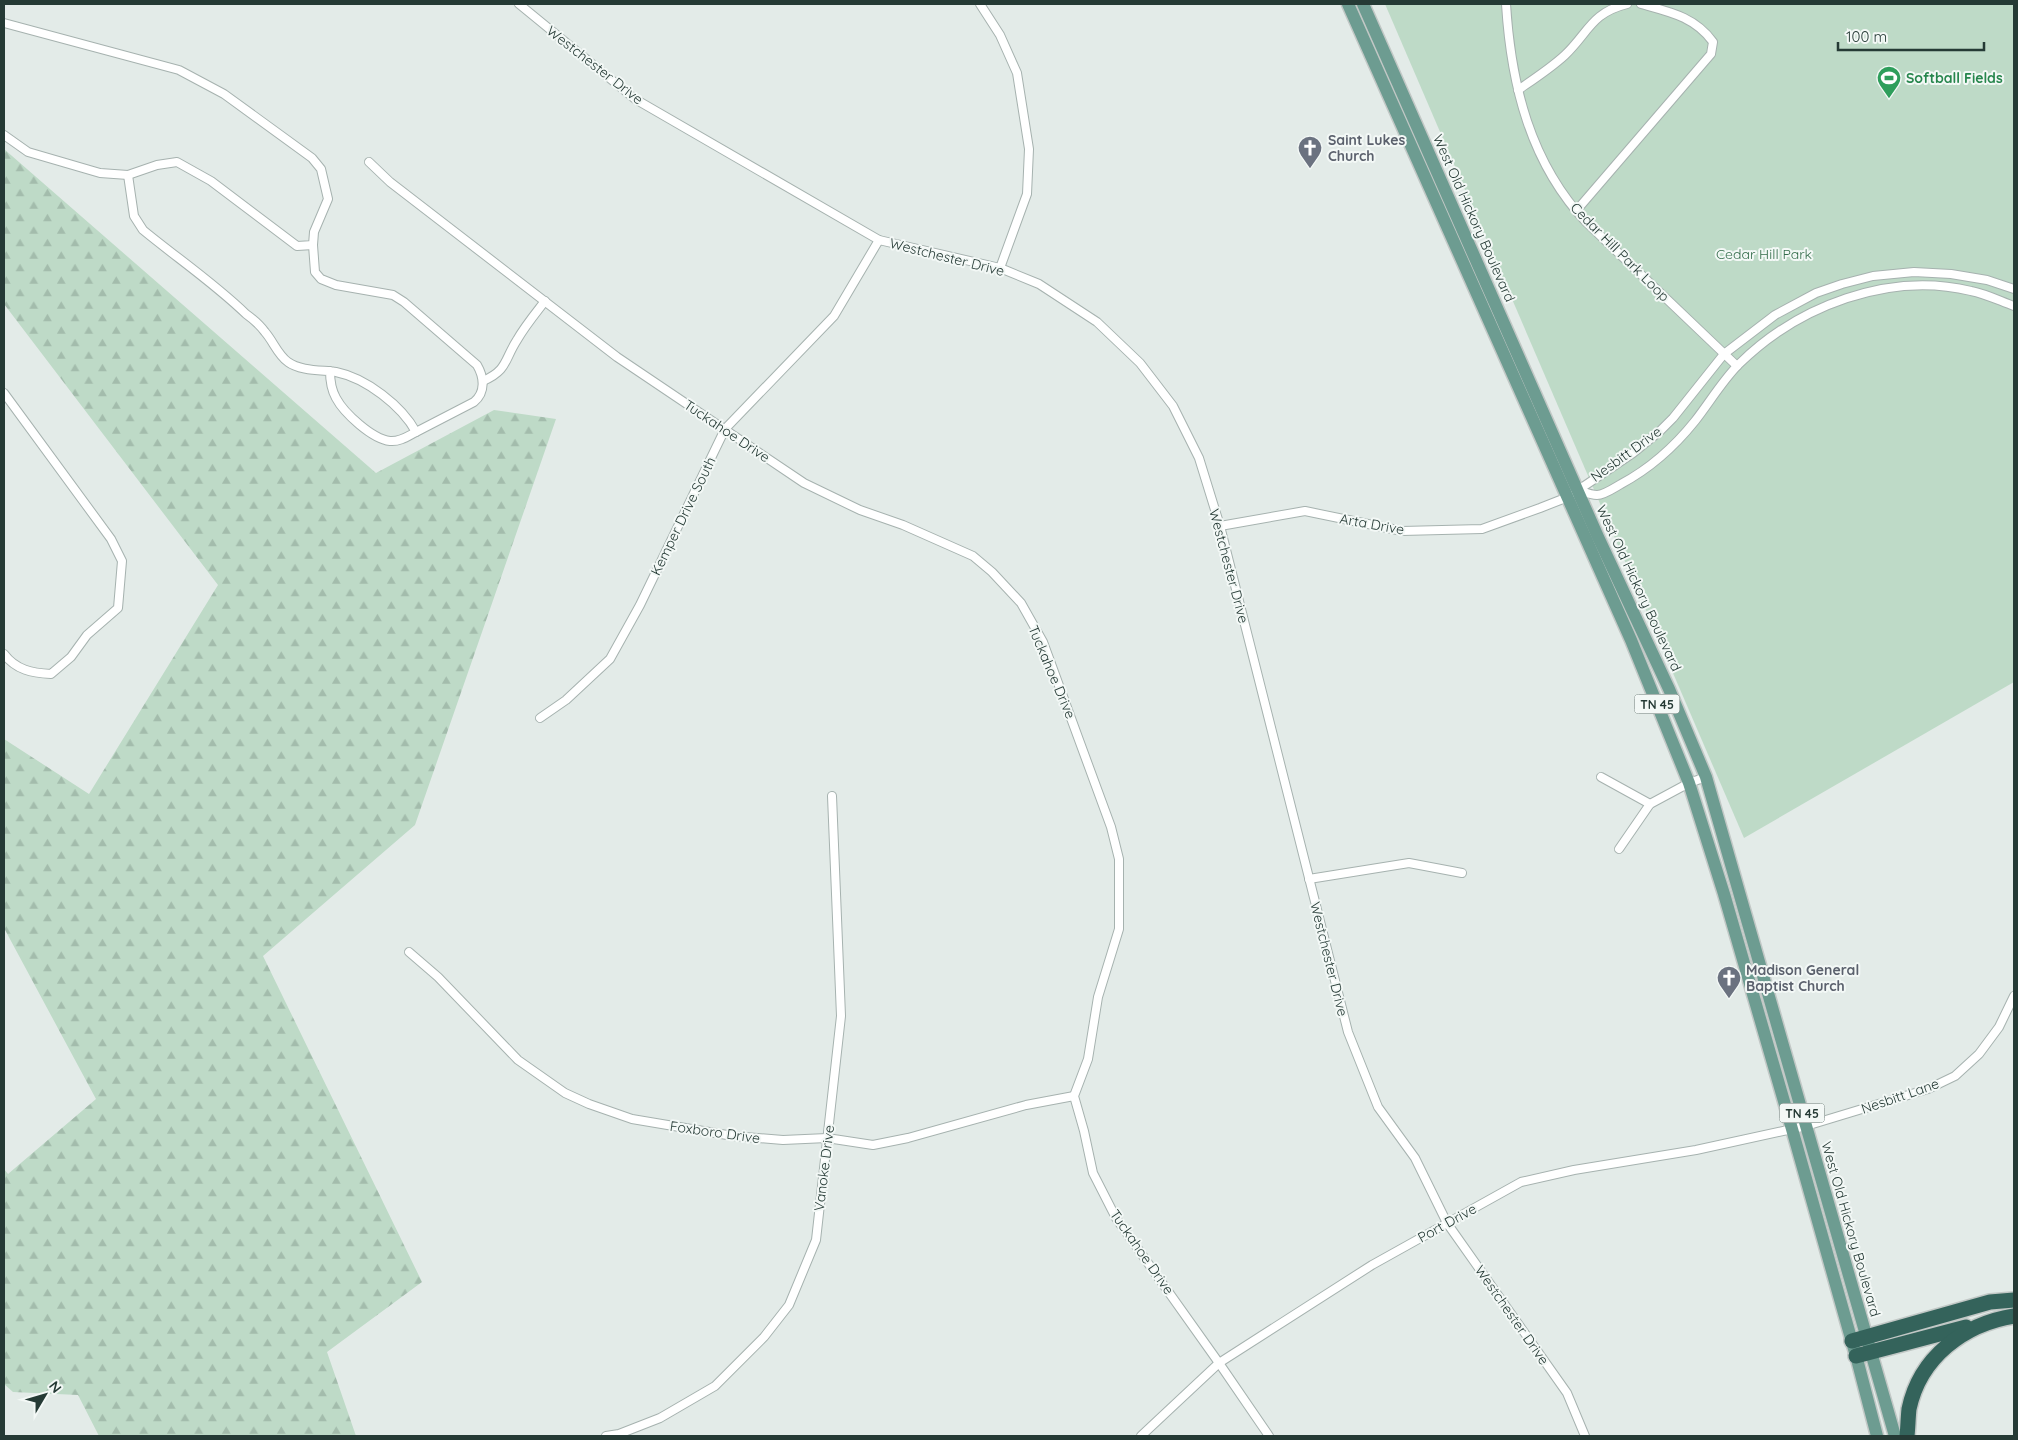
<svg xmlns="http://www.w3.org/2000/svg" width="2018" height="1440" viewBox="0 0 2018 1440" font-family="Quicksand,sans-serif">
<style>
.green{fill:#bedac7}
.forest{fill:url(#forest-firs)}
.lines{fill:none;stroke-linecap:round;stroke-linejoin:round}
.minor-casing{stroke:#a6b2af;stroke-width:10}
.primary-casing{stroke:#c2c8c6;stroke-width:15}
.motorway-casing{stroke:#c2c8c6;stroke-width:18}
.minor{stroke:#fff;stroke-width:8}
.primary{stroke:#6d9c91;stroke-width:12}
.motorway{stroke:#34635b;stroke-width:15}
.labels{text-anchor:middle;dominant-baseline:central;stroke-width:4;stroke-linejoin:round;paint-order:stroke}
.shield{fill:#f3f8f6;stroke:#63736f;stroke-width:1}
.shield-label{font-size:12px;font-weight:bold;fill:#253a35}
.street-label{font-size:14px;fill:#253a35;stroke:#f3f8f6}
.leisure-label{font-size:14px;font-weight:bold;fill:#27864d;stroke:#f3f8f6;text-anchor:start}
.worship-label{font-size:14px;font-weight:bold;fill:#5b616d;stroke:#f3f8f6;text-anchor:start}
.park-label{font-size:14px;fill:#346d4b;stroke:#f3f8f6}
</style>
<defs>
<pattern id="forest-firs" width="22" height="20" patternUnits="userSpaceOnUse" patternTransform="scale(1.25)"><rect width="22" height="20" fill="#bedac7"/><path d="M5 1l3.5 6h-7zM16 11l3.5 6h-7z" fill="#a3bcac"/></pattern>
</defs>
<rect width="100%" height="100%" fill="#e3ebe8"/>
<polygon class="green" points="1385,4 2014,4 2014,682 1744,838"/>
<polygon class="forest" points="4,149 376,473 494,410 556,419 415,825 263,956 422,1282 327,1352 356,1436 99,1436 78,1395 13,1392 4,1384 4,1169 8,1174 96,1099 4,928 4,739 89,794 218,585 4,304"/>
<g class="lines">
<defs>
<g id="minor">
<polyline points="519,4 635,99 879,240 1000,268 1039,284 1097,322 1140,363 1173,406 1199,458 1220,526 1348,1032 1378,1107 1415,1158 1447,1223 1567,1393 1585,1436"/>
<polyline points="980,4 1000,35 1017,73 1029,149 1027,194 1000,268"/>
<path d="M 1506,4 C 1511,84 1530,163 1587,223 L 1737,366"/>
<polyline points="4,23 179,70 224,94 312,158 321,169 328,199 314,232 313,245 297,246 211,181 177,162 157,165 128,175 100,173 28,152 4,135"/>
<path d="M 1518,90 C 1534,79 1551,68 1565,55 C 1589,32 1591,13 1627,4"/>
<polyline points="369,162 390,182 617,357 804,483 860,510 903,525 973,556 992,572 1021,603 1043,642 1111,827 1119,859 1119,929 1098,997 1088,1059 1074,1096 1084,1131 1093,1173 1116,1218 1219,1363 1269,1436"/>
<path d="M 128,175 L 134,216 L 143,230 C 177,258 214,283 246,314 C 253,319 260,325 265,332 C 273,341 278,355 288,362 C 300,371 322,370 336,372 C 366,378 402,406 416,432 C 408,436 400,442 390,441 C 372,439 344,413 336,398 C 331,389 330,381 330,371"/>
<path d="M 1576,211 L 1711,54 L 1713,42 C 1695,17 1670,12 1641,4"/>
<path d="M 313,245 L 315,272 L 321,279 L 336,285 L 393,295 L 404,302 L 477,365 C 484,377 486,392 474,402 L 416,432"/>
<path d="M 483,381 C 508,370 504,360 517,340 C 525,326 535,314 545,301"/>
<path d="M 4,393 L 111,539 L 122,561 L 118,608 L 87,635 L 71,657 L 51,674 C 32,673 16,670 4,654"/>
<path d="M 1578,490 C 1584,492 1591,495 1597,495 C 1604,495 1614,488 1621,484 C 1649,469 1675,446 1695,421 C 1710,402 1722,381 1739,364 C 1798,306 1889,271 1971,291 C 1986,294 2000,301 2014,306"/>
<polyline points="1220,526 1305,511 1402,531 1482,529 1540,508 1568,497 1633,453 1660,431 1673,418 1724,354 1775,315 1816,293 1842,284 1873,276 1914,272 1951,274 1987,280 2014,289"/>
<polyline points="540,718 566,700 610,659 640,605 725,429 834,316 879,240"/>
<polyline points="1601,777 1650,804"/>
<polyline points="1619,849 1650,804 1689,783 1706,777"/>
<polyline points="1309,879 1409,863 1462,873"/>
<polyline points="409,952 438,977 518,1060 565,1093 589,1104 632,1119 733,1136 783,1140 827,1138 873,1145 908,1138 1026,1105 1074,1096"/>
<polyline points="606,1436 619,1434 660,1418 715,1386 764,1337 789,1305 816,1240 841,1016 832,796"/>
<polyline points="1141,1436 1219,1363 1372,1265 1521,1182 1574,1170 1696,1150 1806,1126 1928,1089 1955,1076 1979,1054 1999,1027 2014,996"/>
</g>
<g id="primary">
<polyline points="1348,4 1631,640 1689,783 1724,894 1792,1129 1858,1363 1877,1436"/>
<polyline points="1363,4 1598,537 1669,689 1706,777 1895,1436"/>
</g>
<g id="motorway">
<polyline points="1852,1341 1990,1302 2014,1300"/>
<polyline points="1856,1356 1966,1327"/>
<path d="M 1907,1436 C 1908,1427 1908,1418 1909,1409 C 1920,1357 1964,1324 2014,1316"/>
</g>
</defs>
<use href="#minor" class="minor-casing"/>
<use href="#primary" class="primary-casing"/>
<use href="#motorway" class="motorway-casing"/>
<use href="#minor" class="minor"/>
<use href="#primary" class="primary"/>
<use href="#motorway" class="motorway"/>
</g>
<defs>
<symbol id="stadium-pin" viewBox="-11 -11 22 30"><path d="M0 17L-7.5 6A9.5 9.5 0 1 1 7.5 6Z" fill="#2e9e5b" stroke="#f3f8f6"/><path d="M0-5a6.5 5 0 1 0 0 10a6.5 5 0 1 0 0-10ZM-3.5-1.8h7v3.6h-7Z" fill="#fff"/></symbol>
<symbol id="church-pin" viewBox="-11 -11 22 30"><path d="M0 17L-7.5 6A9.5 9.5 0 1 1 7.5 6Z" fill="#6b7280" stroke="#f3f8f6"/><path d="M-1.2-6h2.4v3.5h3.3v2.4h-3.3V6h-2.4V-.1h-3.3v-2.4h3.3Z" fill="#fff"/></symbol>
</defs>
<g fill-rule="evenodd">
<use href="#stadium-pin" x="1875" y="64" width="28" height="38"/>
<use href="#church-pin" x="1296" y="134" width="28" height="38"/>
<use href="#church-pin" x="1715" y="964" width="28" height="38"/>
</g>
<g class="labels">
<g class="shield">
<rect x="1634.5" y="694.5" width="45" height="19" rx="4"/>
<rect x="1779.5" y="1103.5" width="45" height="19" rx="4"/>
</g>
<g class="shield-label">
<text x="1657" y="704">TN 45</text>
<text x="1802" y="1113">TN 45</text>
</g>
<g class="street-label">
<text transform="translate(595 65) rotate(38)">Westchester Drive</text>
<text transform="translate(1474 218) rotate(66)">West Old Hickory Boulevard</text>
<text transform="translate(1620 252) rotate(45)">Cedar Hill Park Loop</text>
<text transform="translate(947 257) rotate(14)">Westchester Drive</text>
<text transform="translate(727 431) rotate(34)">Tuckahoe Drive</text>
<text transform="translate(1626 454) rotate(-36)">Nesbitt Drive</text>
<text transform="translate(683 516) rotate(-64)">Kemper Drive South</text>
<text transform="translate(1372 524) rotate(10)">Arta Drive</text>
<text transform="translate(1229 566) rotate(75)">Westchester Drive</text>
<text transform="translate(1639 588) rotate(65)">West Old Hickory Boulevard</text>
<text transform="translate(1052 672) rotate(67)">Tuckahoe Drive</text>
<text transform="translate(1329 959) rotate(76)">Westchester Drive</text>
<text transform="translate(1900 1096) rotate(-19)">Nesbitt Lane</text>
<text transform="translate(715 1132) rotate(8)">Foxboro Drive</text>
<text transform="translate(824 1168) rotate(-83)">Vanoke Drive</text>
<text transform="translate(1447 1223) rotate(-29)">Port Drive</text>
<text transform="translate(1851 1229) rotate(74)">West Old Hickory Boulevard</text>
<text transform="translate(1142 1252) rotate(55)">Tuckahoe Drive</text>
<text transform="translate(1512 1315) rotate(55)">Westchester Drive</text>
</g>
<g class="leisure-label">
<text x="1906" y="78">Softball Fields</text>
</g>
<g class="worship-label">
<text x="1328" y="140">Saint Lukes<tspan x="1328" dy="16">Church</tspan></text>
<text x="1746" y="970">Madison General<tspan x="1746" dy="16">Baptist Church</tspan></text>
</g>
<g class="park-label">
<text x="1764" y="254">Cedar Hill Park</text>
</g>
</g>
<rect width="2018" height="1440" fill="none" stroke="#253a35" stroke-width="10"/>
<g transform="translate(45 1395) rotate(52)" stroke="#f3f8f6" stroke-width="4" paint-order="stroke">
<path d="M0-4L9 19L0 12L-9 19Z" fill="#253a35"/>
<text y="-8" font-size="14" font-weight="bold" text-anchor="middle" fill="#253a35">N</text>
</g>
<path d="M1838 42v8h146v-8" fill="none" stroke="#253a35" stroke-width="2.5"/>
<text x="1846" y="42" font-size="15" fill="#253a35" stroke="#f3f8f6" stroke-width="4" paint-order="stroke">100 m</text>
</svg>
